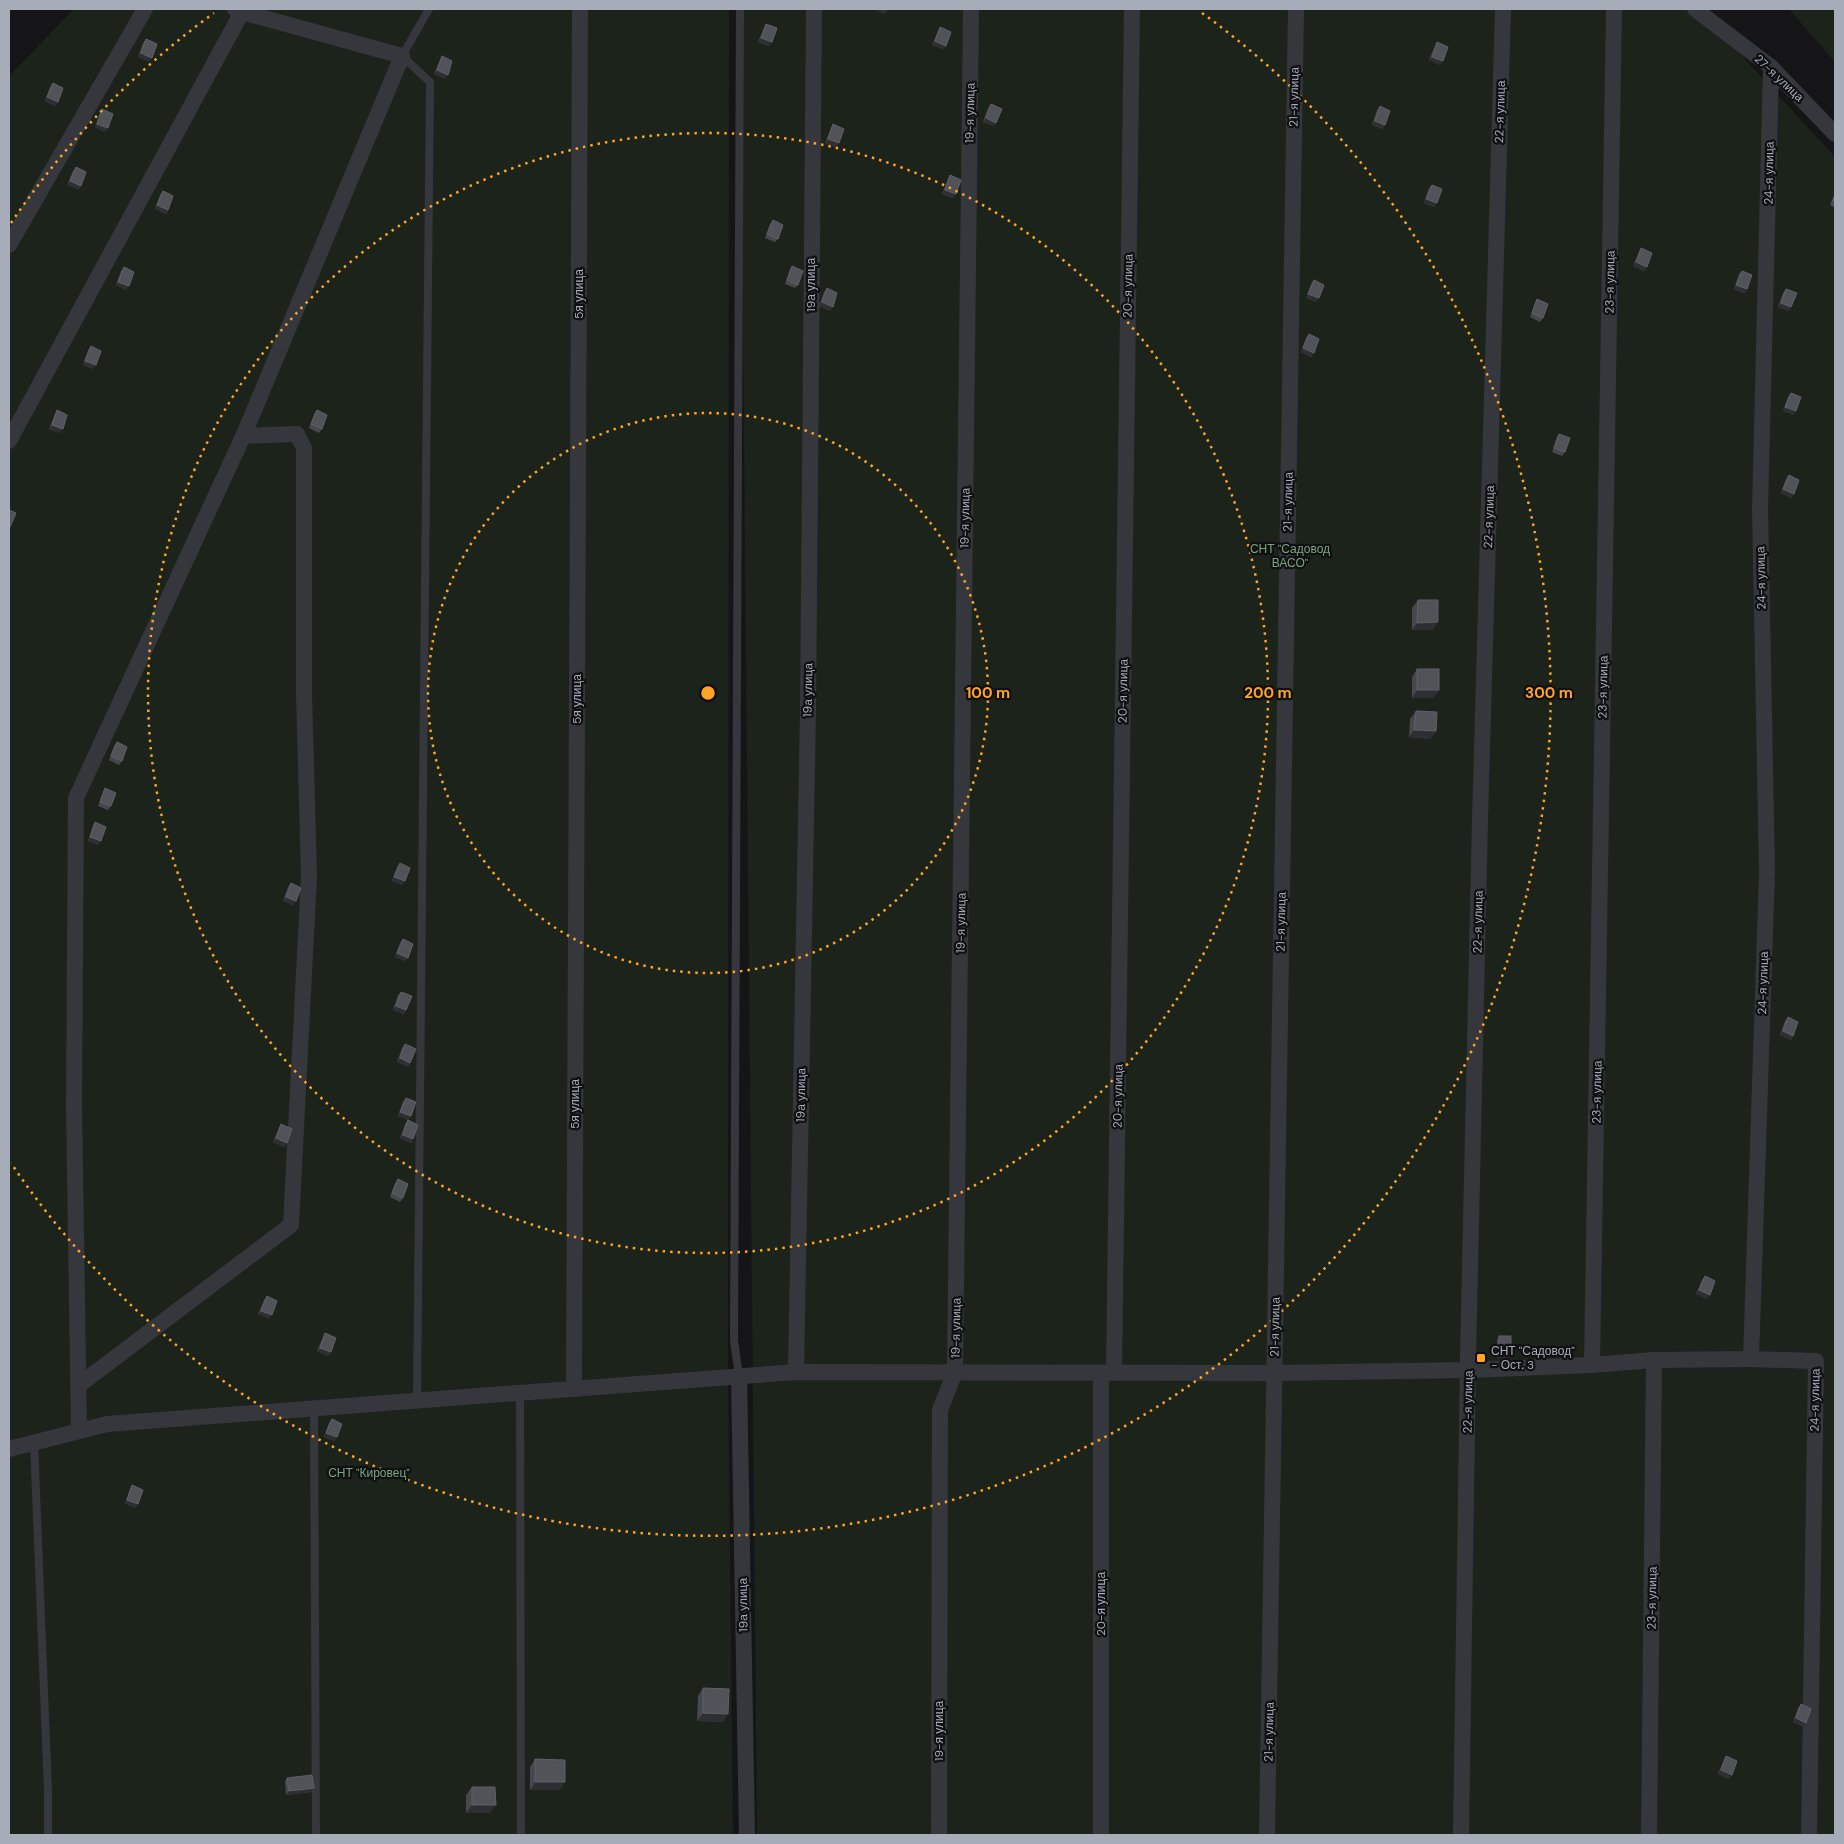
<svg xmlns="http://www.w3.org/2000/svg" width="1844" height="1844" viewBox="0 0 1844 1844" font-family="'DM Sans',sans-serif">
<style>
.green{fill:#1b231b}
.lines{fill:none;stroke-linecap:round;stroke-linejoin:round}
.service{stroke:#36373d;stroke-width:8}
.minor{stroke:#36373d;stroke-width:16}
.wall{fill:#46484d}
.shaded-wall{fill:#2e2f33}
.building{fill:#515359;stroke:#5e6168}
.ring{fill:none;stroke:#ffa425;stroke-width:2.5;stroke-dasharray:2.5 5}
.poi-dot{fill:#ffa425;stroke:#101012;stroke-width:2}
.labels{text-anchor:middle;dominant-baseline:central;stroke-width:4.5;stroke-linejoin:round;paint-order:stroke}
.street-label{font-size:12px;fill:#a6adb9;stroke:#101012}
.park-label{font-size:12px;fill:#7ba67b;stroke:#101012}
.poi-label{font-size:12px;fill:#a6adb9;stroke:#101012;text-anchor:start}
.centre{fill:#ffa425;stroke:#101012;stroke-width:2.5}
.ring-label{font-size:15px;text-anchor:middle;font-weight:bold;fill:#ffa425;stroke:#101012;stroke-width:4.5;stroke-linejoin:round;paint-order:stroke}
</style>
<rect width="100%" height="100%" fill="#151517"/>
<g class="green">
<polygon points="74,9 729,9 728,1370 733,1835 9,1835 9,76"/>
<polygon points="740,9 1699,9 1835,157 1835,1835 757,1835"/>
<polygon points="1789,9 1835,9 1835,62"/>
</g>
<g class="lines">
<g class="service">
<polyline points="739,1376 734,1340 740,9"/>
<polyline points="520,1393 521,1835"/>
<polyline points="417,1401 430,82 402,56 429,9"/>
<polyline points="314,1408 316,1835"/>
<polyline points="34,1443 48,1791 48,1835"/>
</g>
<g class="minor">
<polyline points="1695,9 1771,67 1835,134"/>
<polyline points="1771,67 1760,509 1767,872 1751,1359 1816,1361 1809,1835"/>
<polyline points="9,245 145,9"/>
<polyline points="9,441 242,12"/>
<polyline points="1592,1365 1614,9"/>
<polyline points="796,1372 808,710 814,9"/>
<polyline points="1114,1373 1132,9"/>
<polyline points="739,1376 747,1835"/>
<polyline points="79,1385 291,1225 309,876 304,693 304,448 297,434 243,436"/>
<polyline points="574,1389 580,9"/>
<polyline points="79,1431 74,1105 76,798 245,432 402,56 242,12 235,9"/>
<polyline points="9,1449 107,1424 796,1372 1274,1373 1468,1370 1592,1365 1654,1360 1751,1359"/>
<polyline points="939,1835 940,1410 955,1372 971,9"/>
<polyline points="1101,1835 1101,1373"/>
<polyline points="1267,1835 1296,9"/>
<polyline points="1461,1835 1468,1358 1480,819 1503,9"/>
<polyline points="1649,1835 1654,1360"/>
</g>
</g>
<g class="wall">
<polygon points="766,24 772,42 769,46 758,42 764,28"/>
<polygon points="940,27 943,49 932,45 938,31"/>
<polygon points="146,39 149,61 138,57 143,43"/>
<polygon points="1437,42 1440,65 1429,60 1435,46"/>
<polygon points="442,56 445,79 434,74 440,60"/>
<polygon points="53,83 55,106 45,101 50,87"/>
<polygon points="991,104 994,126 983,122 988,108"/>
<polygon points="1380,106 1385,125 1382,129 1372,125 1377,110"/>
<polygon points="102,109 105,132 95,127 100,113"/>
<polygon points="833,124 839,143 836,147 825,143 831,128"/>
<polygon points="76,167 81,186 78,189 67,185 73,171"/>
<polygon points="950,175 953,198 942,194 948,179"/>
<polygon points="1432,185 1434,207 1424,203 1429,188"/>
<polygon points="163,191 168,210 166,214 155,209 160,195"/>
<polygon points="1835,192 1835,208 1830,205"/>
<polygon points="773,220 778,239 775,242 765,238 770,224"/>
<polygon points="1641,248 1647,267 1644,271 1633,266 1639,252"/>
<polygon points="792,266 798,285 795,288 785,284 790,270"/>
<polygon points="124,267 126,290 116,285 121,271"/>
<polygon points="1742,271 1747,289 1744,293 1734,289 1739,274"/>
<polygon points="1314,280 1316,302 1306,298 1311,284"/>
<polygon points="827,288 830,311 819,306 824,292"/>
<polygon points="1786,289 1789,311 1778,307 1783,293"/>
<polygon points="1537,299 1543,318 1540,322 1530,317 1535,303"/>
<polygon points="1309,334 1314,353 1311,357 1301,352 1306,338"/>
<polygon points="91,346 93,369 83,365 88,350"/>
<polygon points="1791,393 1796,411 1793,415 1783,411 1788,397"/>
<polygon points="57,410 60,433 49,429 55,414"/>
<polygon points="317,410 322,429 319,433 309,428 314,414"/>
<polygon points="1559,434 1565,452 1562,456 1552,452 1557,437"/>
<polygon points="1789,475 1792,498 1781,493 1786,479"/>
<polygon points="1418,600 1433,630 1412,630 1412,608"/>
<polygon points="1417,669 1439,690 1433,698 1412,698 1412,677"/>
<polygon points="1416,711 1436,731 1430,739 1409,737 1410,719"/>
<polygon points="117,742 122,761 119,765 109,760 114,746"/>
<polygon points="105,788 111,806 108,810 98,806 103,792"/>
<polygon points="95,822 98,845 88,841 93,826"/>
<polygon points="400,863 402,885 392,881 397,867"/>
<polygon points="291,883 296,901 293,905 283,901 288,887"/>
<polygon points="403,939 405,961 395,957 400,943"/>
<polygon points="401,992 406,1010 404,1014 393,1010 398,995"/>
<polygon points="1788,1017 1793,1036 1791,1040 1780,1035 1785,1021"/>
<polygon points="405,1044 410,1063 408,1067 397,1062 402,1048"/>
<polygon points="406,1098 411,1116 408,1120 398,1116 403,1102"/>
<polygon points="408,1120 413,1139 411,1143 400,1138 405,1124"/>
<polygon points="281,1124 287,1143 284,1147 273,1142 279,1128"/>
<polygon points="398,1179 403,1198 400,1202 390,1197 395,1183"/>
<polygon points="1705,1276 1707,1299 1696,1294 1702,1280"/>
<polygon points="267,1296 269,1319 258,1314 264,1300"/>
<polygon points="325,1333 331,1352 328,1356 317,1351 323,1337"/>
<polygon points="1499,1336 1511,1354 1508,1358 1497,1358 1497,1340"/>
<polygon points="332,1419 337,1437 334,1441 324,1437 329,1423"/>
<polygon points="132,1485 135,1508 125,1503 130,1489"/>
<polygon points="703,1688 723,1722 697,1721 698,1696"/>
<polygon points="1801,1704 1804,1727 1793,1722 1798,1708"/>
<polygon points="1726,1756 1729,1779 1718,1774 1724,1760"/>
<polygon points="535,1759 560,1790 530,1790 530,1767"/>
<polygon points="287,1778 314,1788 311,1792 286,1795 285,1781"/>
<polygon points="472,1787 490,1813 466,1813 466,1795"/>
</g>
<g class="shaded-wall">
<polygon points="875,9 884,9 888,10 885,14 875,10"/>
<polygon points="761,38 772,42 769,46 758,42"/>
<polygon points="935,41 946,46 943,49 932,45"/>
<polygon points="141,53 152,58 149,61 138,57"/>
<polygon points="1432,57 1443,61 1440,65 1429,60"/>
<polygon points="437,70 448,75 445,79 434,74"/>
<polygon points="47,97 58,102 55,106 45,101"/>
<polygon points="986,118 996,123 994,126 983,122"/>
<polygon points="1375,121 1385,125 1382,129 1372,125"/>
<polygon points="97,124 108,128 105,132 95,127"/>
<polygon points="828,139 839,143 836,147 825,143"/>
<polygon points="70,181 81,186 78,189 67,185"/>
<polygon points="945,190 956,194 953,198 942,194"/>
<polygon points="1426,199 1437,203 1434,207 1424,203"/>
<polygon points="157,205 168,210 166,214 155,209"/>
<polygon points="1636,262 1647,267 1644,271 1633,266"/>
<polygon points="118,282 129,286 126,290 116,285"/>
<polygon points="1736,285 1747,289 1744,293 1734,289"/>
<polygon points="1308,294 1319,298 1316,302 1306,298"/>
<polygon points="822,302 833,307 830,311 819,306"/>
<polygon points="1781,303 1791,307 1789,311 1778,307"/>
<polygon points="1303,348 1314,353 1311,357 1301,352"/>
<polygon points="85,361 96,365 93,369 83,365"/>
<polygon points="1785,407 1796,411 1793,415 1783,411"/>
<polygon points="52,425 63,429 60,433 49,429"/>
<polygon points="1783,489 1794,494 1792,498 1781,493"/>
<polygon points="1438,622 1433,630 1412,630 1417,623"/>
<polygon points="1417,690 1439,690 1433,698 1412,698"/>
<polygon points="1414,730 1436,731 1430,739 1409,737"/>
<polygon points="90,837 101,841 98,845 88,841"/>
<polygon points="394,877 405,881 402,885 392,881"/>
<polygon points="286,897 296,901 293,905 283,901"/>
<polygon points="397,953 408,958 405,961 395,957"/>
<polygon points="396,1006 406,1010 404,1014 393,1010"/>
<polygon points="1783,1031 1793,1036 1791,1040 1780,1035"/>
<polygon points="400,1058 410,1063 408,1067 397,1062"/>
<polygon points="400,1112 411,1116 408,1120 398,1116"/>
<polygon points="403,1135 413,1139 411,1143 400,1138"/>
<polygon points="276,1138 287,1143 284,1147 273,1142"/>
<polygon points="1699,1290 1710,1295 1707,1299 1696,1294"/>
<polygon points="261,1311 272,1315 269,1319 258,1314"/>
<polygon points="320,1348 331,1352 328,1356 317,1351"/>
<polygon points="1499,1354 1511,1354 1508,1358 1497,1358"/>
<polygon points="326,1433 337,1437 334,1441 324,1437"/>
<polygon points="127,1500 138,1504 135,1508 125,1503"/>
<polygon points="703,1713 728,1714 723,1722 697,1721"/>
<polygon points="1796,1718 1806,1723 1804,1727 1793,1722"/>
<polygon points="1721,1770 1732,1775 1729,1779 1718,1774"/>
<polygon points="535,1782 565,1782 560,1790 530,1790"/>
<polygon points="314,1788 311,1792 286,1795 289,1791"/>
<polygon points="472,1805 496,1805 490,1813 466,1813"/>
</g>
<g class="building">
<polygon points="766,24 777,28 772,42 761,38"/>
<polygon points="940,27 951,32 946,46 935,41"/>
<polygon points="146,39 157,44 152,58 141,53"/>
<polygon points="1437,42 1448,47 1443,61 1432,57"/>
<polygon points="442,56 452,61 448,75 437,70"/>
<polygon points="53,83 63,88 58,102 47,97"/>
<polygon points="991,104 1002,109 996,123 986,118"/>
<polygon points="1380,106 1390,111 1385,125 1375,121"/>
<polygon points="102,109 113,114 108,128 97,124"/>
<polygon points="833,124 844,129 839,143 828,139"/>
<polygon points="76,167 86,172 81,186 70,181"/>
<polygon points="950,175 961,180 956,194 945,190"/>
<polygon points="1432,185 1442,189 1437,203 1426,199"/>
<polygon points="163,191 173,196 168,210 157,205"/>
<polygon points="1835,195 1835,202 1833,201"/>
<polygon points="773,220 783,225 778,239 767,234"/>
<polygon points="1641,248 1652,253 1647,267 1636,262"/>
<polygon points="792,266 803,271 798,285 787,280"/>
<polygon points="124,267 134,272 129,286 118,282"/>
<polygon points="1742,271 1752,275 1747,289 1736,285"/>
<polygon points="1314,280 1324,285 1319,298 1308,294"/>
<polygon points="827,288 837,293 833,307 822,302"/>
<polygon points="1786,289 1797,293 1791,307 1781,303"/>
<polygon points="1537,299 1548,304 1543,318 1532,313"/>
<polygon points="1309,334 1319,339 1314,353 1303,348"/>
<polygon points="91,346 101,351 96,365 85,361"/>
<polygon points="1791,393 1801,397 1796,411 1785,407"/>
<polygon points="57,410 67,415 63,429 52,425"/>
<polygon points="317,410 327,415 322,429 311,424"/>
<polygon points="1559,434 1570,438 1565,452 1554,448"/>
<polygon points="1789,475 1799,480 1794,494 1783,489"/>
<polygon points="9,510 16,513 10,527 9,527"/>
<polygon points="1418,600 1438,600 1438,622 1417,623"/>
<rect x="1417" y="669" width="22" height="21"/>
<polygon points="1416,711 1437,712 1436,731 1414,730"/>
<polygon points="117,742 127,747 122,761 111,756"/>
<polygon points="105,788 116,793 111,806 100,802"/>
<polygon points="95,822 106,827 101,841 90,837"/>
<polygon points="400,863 410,868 405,881 394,877"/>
<polygon points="291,883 301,888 296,901 286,897"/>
<polygon points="403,939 413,944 408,958 397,953"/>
<polygon points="401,992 412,996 406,1010 396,1006"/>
<polygon points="1788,1017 1798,1022 1793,1036 1783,1031"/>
<polygon points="405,1044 416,1049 410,1063 400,1058"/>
<polygon points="406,1098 416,1102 411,1116 400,1112"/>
<polygon points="408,1120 418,1125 413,1139 403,1135"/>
<polygon points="281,1124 292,1129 287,1143 276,1138"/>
<polygon points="398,1179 408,1184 403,1198 392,1193"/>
<polygon points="1705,1276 1715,1281 1710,1295 1699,1290"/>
<polygon points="267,1296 277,1301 272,1315 261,1311"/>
<polygon points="325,1333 336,1338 331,1352 320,1348"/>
<rect x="1499" y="1336" width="12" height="18"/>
<polygon points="332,1419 342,1424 337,1437 326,1433"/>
<polygon points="132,1485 143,1490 138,1504 127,1500"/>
<polygon points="703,1688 729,1689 728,1714 703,1713"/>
<polygon points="1801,1704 1811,1709 1806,1723 1796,1718"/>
<polygon points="1726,1756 1737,1761 1732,1775 1721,1770"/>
<polygon points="535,1759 565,1760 565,1782 535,1782"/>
<polygon points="312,1775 314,1788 289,1791 287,1778"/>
<polygon points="472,1787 495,1787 496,1805 472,1805"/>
</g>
<g class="ring">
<circle cx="708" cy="693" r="280"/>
<circle cx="708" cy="693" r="560"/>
<path d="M11 223A841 841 0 0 1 214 13M1202 13A841 841 0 1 1 11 1163"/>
</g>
<rect class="poi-dot" x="1476" y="1353" width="10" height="10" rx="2.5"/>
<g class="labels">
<g class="street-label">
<text transform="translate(1779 78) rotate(43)">27-я улица</text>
<text transform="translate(1294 97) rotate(-89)">21-я улица</text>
<text transform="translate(1500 112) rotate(-88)">22-я улица</text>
<text transform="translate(970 113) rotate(-89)">19-я улица</text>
<text transform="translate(1769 173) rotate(-89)">24-я улица</text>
<text transform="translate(1610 282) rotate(-89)">23-я улица</text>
<text transform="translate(811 285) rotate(-90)">19а улица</text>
<text transform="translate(1128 286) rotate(-89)">20-я улица</text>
<text transform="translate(579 294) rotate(-90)">5я улица</text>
<text transform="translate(1288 502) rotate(-89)">21-я улица</text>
<text transform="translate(1489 517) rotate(-88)">22-я улица</text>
<text transform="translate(965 518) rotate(-89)">19-я улица</text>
<text transform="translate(1761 578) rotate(-91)">24-я улица</text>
<text transform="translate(1603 687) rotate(-89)">23-я улица</text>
<text transform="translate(808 690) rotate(-89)">19а улица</text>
<text transform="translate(1123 691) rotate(-89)">20-я улица</text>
<text transform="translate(577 699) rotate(-90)">5я улица</text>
<text transform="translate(1281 922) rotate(-89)">21-я улица</text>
<text transform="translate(1478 922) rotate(-89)">22-я улица</text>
<text transform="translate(961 923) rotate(-89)">19-я улица</text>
<text transform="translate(1763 983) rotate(-88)">24-я улица</text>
<text transform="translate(1597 1092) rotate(-89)">23-я улица</text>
<text transform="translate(801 1095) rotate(-89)">19а улица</text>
<text transform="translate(1118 1096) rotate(-89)">20-я улица</text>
<text transform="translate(575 1104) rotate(-90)">5я улица</text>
<text transform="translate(1275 1327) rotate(-89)">21-я улица</text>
<text transform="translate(956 1328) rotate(-89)">19-я улица</text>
<text transform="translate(1815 1400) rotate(-89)">24-я улица</text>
<text transform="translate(1468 1402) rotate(-89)">22-я улица</text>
<text transform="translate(1652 1598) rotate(-89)">23-я улица</text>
<text transform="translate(1101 1604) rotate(-90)">20-я улица</text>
<text transform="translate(743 1605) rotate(-91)">19а улица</text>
<text transform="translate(939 1731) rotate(-90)">19-я улица</text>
<text transform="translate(1269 1732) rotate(-89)">21-я улица</text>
</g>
<g class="park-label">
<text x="1290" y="549">СНТ "Садовод<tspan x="1290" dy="14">ВАСО"</tspan></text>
<text x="369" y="1473">СНТ "Кировец"</text>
</g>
<g class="poi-label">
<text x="1491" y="1351">СНТ "Садовод"<tspan x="1491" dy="14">- Ост. 3</tspan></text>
</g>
</g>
<circle cx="708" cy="693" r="8" class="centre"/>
<g class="ring-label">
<text x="988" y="698">100 m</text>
<text x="1268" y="698">200 m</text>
<text x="1549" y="698">300 m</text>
</g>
<rect width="1844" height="1844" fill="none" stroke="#a6adb9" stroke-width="20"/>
</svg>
